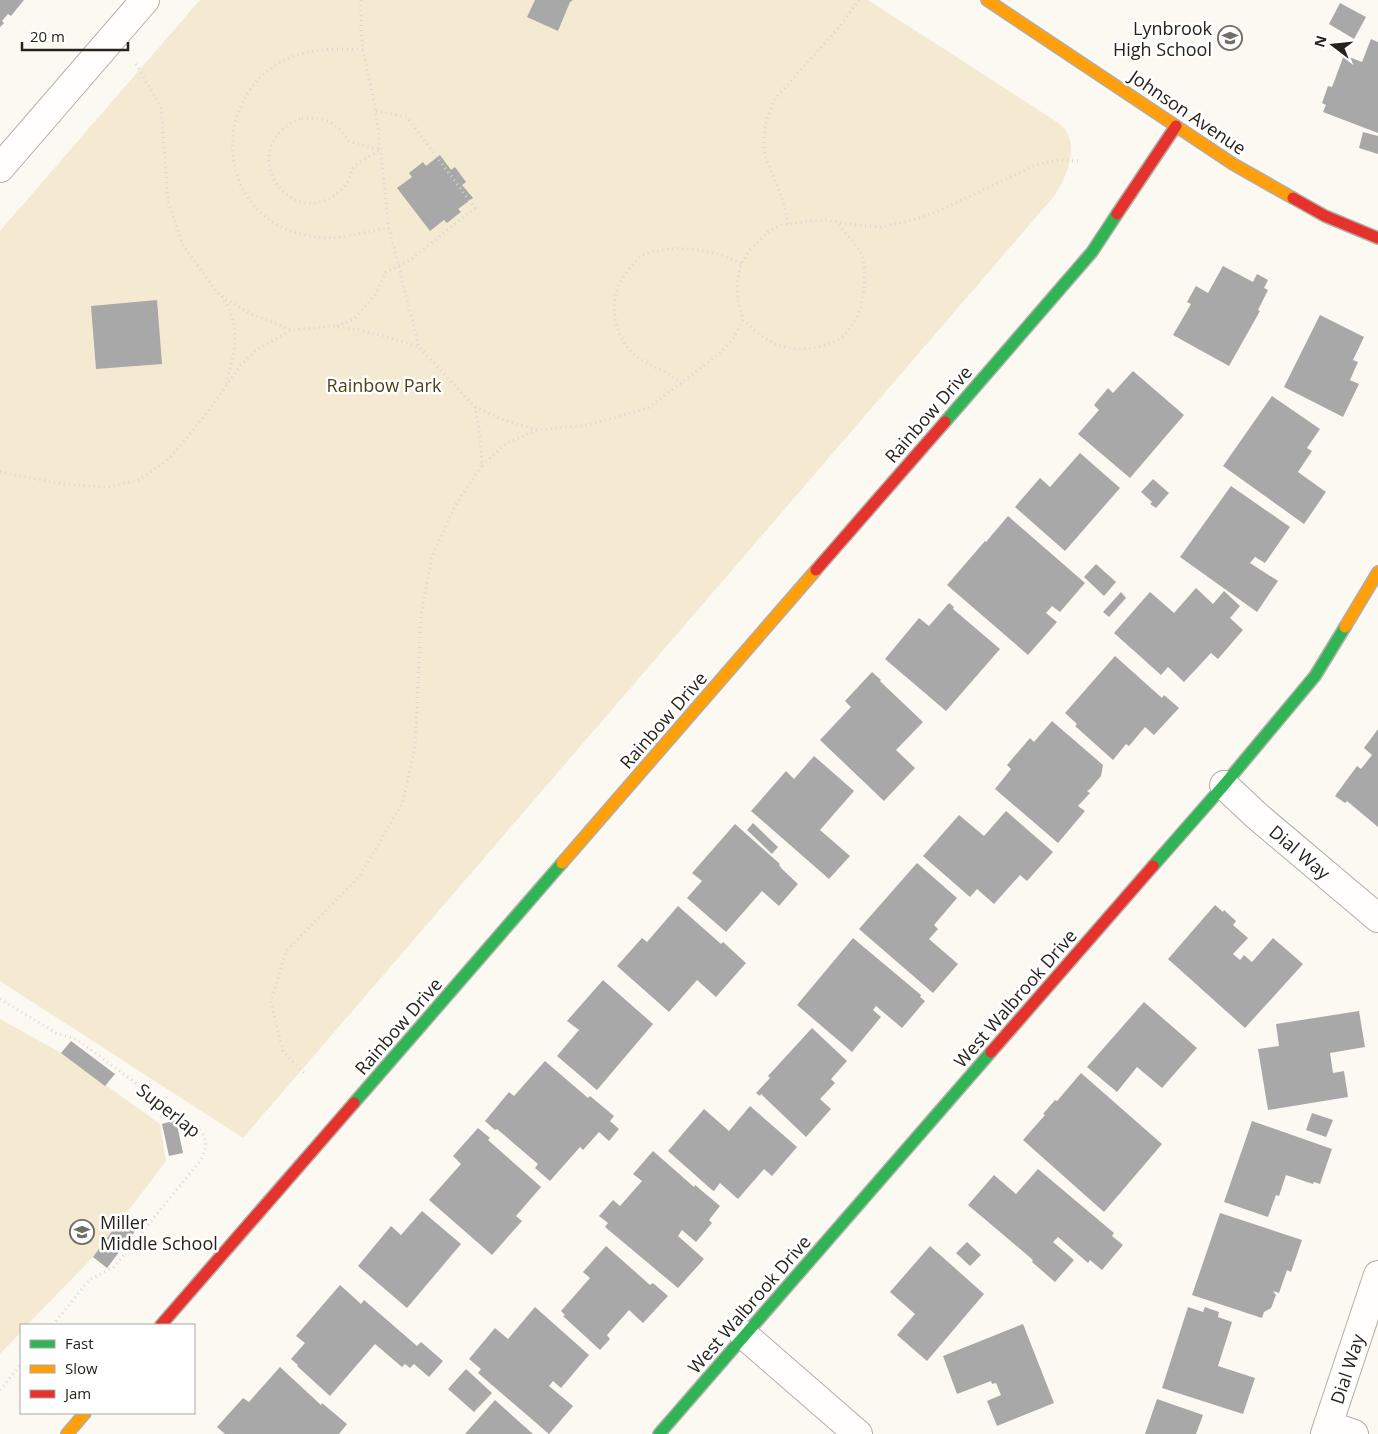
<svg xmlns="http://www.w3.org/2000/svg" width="1378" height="1434" viewBox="0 0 1378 1434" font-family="'Open Sans',sans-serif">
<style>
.green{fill:#f4e9d1}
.building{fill:#a9a8a8}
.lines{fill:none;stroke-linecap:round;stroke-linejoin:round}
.street-casing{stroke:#b1aea8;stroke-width:30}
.fast-casing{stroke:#b1aea8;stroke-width:14}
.slow-casing{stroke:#b1aea8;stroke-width:14}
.jam-casing{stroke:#b1aea8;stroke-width:14}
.path{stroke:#d8d8d6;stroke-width:3;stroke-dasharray:1 4;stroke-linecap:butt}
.street{stroke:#fffefd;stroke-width:28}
.fast{stroke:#30b455;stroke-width:11}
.slow{stroke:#ff9f0a;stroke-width:11}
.jam{stroke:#e5322d;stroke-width:11}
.labels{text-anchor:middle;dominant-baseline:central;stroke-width:5;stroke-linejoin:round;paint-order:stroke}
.poi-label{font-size:18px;fill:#25231c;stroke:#fff;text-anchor:end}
.street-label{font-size:18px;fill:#25231c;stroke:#fff}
.park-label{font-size:18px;fill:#4f3f14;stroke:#fff}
</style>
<rect width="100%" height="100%" fill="#fcf9f2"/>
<g class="green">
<path d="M 200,0 L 868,0 L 1054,120 C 1058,123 1064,127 1066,131 C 1078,151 1066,177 1055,195 L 243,1138 L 0,981 L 0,231 Z"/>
<polygon points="0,1019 61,1053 160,1124 166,1161 93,1257 27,1325 21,1325 21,1332 0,1354"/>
</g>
<g class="building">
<polygon points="0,0 24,0 11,16 8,14 2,21 4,23 0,27"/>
<polygon points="535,0 573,0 570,2 558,31 527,17"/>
<polygon points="1340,3 1366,17 1354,39 1329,24"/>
<polygon points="1371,39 1378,42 1378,133 1323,112 1326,105 1322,103 1328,86 1332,87 1344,55 1362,62"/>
<polygon points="1363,132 1378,136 1378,154 1359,148"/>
<polygon points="440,155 451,170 455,167 466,182 462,185 473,198 458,209 461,212 447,223 444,220 430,231 397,188 412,177 409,173 423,162 426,166"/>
<polygon points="1223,266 1253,282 1257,274 1268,280 1264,288 1268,290 1258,310 1260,311 1229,366 1173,335 1191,304 1187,302 1196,286 1208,293"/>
<polygon points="157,300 162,364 96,369 91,306"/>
<polygon points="1320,315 1364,337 1353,360 1358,362 1350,380 1359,384 1343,417 1284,387"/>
<polygon points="1133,371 1184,415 1130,478 1078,434 1099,410 1094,405 1108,388 1113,393"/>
<polygon points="1272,396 1320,429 1307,448 1312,451 1298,472 1326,492 1304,524 1223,466"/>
<polygon points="1080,453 1120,488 1065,551 1015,507 1040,478 1050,487"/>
<polygon points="1153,479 1169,493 1156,508 1150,504 1152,502 1141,492"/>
<polygon points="1231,486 1290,527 1265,563 1255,557 1250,563 1278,581 1257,612 1180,557"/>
<polygon points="1008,516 1085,583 1060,612 1052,606 1046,613 1057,622 1028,655 947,585 985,541 986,542"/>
<polygon points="1096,564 1116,582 1104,596 1084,577"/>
<polygon points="1196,588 1213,604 1224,591 1240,606 1230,618 1243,630 1218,659 1211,653 1184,682 1168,667 1161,675 1114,633 1150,592 1174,613"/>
<polygon points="1121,592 1126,598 1109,617 1103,612"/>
<polygon points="949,603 954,607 953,609 1000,649 946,711 885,659 919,618 929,626"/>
<polygon points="1115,656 1162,698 1164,695 1179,708 1154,735 1145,727 1129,746 1126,744 1113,760 1075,726 1077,724 1065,713"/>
<polygon points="872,672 881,680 880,681 883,684 923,722 896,750 915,768 884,801 820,740 851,707 845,701"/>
<polygon points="1052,721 1103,765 1101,776 1090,789 1087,791 1090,793 1078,806 1085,811 1058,843 995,789 1011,769 1007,765 1030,738 1034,742"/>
<polygon points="1378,729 1378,827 1347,801 1345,803 1335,796 1357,766 1361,769 1372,755 1364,748"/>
<polygon points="814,756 854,791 820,830 850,856 829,879 751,811 786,771 794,779"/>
<polygon points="1006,811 1053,852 1027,881 1020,875 994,904 977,889 970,897 923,856 959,815 984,836"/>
<polygon points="753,823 778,847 772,854 747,830"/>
<polygon points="735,824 780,864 779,865 782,869 798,884 779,906 762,891 726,932 687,898 702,881 692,873"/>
<polygon points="917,863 957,898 934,925 938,929 929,939 958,964 933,993 859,929"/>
<polygon points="1215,905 1223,912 1224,910 1236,921 1233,925 1248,938 1233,954 1240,960 1244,955 1252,962 1273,938 1303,964 1245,1028 1168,959"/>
<polygon points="678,906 721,944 723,942 746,963 716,997 697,980 669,1012 617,966 642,938 647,942"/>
<polygon points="853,938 921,995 920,997 925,1001 902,1028 876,1006 873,1010 881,1017 852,1052 797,1005"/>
<polygon points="603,980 653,1024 597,1090 557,1056 579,1030 567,1021"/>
<polygon points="1144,1002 1197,1048 1162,1088 1137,1067 1117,1092 1087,1067"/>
<polygon points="1359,1011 1365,1047 1330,1053 1333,1073 1344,1071 1348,1097 1268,1110 1258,1049 1279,1046 1276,1024"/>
<polygon points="812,1028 847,1061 831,1079 835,1083 820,1099 831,1109 806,1137 761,1094 760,1096 756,1093 770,1078 768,1076"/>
<polygon points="71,1041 115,1074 105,1086 61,1053"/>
<polygon points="545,1061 588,1098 590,1096 614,1116 610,1121 619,1129 609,1141 599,1132 583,1150 580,1147 550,1181 535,1168 538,1164 497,1129 495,1130 485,1121 509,1092 514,1096"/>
<polygon points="1081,1073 1162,1144 1104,1212 1023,1140 1045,1115 1043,1114 1055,1100 1057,1101"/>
<polygon points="750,1106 797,1147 772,1176 764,1169 738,1199 720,1183 714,1191 712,1190 668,1151 704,1109 729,1131"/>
<polygon points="1312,1113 1333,1120 1326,1137 1306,1130"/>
<polygon points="176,1120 183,1153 169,1156 162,1124"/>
<polygon points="1252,1121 1332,1149 1320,1184 1314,1182 1313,1184 1286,1175 1279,1196 1276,1195 1268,1217 1224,1202"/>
<polygon points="478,1128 490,1138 488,1140 541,1187 516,1216 522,1221 492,1255 429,1200 461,1164 453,1156"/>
<polygon points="653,1151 694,1187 695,1185 720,1206 709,1220 712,1223 696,1242 682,1230 678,1236 704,1259 678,1288 605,1227 608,1223 599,1216 613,1200 620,1206 642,1181 633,1174"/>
<polygon points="1038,1169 1114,1233 1112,1236 1123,1245 1102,1270 1090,1260 1088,1263 1058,1237 1053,1242 1074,1260 1055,1282 1032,1262 1033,1260 968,1205 994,1175 1016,1194"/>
<polygon points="422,1211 461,1244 407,1308 358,1266 391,1226 401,1235"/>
<polygon points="1220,1213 1302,1240 1291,1272 1287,1270 1279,1293 1273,1291 1276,1295 1271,1308 1264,1312 1262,1318 1192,1295"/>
<polygon points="124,1215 139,1226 107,1268 93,1257"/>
<polygon points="967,1242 981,1255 970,1266 956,1253"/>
<polygon points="606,1246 650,1285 653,1283 668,1296 643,1323 629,1310 607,1335 610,1339 600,1350 563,1316 565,1315 561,1311 590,1278 583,1272"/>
<polygon points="930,1246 984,1294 927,1361 897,1335 915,1314 890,1292"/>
<polygon points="340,1285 361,1304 364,1300 417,1346 421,1342 443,1361 429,1377 414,1364 410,1368 405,1364 402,1367 375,1344 330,1396 297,1366 298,1365 291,1359 305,1343 296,1336"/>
<polygon points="535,1307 589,1355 561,1388 553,1381 549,1386 573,1406 549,1434 478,1373 481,1369 469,1359 495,1328 508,1339"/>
<polygon points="1188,1307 1203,1312 1205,1307 1219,1312 1218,1317 1232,1322 1218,1366 1255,1378 1243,1414 1162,1388"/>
<polygon points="1023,1324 1054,1403 997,1426 987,1401 1001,1395 996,1383 992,1384 991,1381 957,1394 943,1356"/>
<polygon points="280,1367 321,1405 322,1403 347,1424 339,1434 225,1434 217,1427 243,1398 249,1402"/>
<polygon points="466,1369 492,1393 474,1412 448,1389"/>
<polygon points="1157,1399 1203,1415 1196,1434 1145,1434"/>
<polygon points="495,1400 533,1434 465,1434"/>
</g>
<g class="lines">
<defs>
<g id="street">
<polyline points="0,168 145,0"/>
<polyline points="1224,785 1257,816 1378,918"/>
<polyline points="744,1335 858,1434"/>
<polyline points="1328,1425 1354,1434"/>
<polyline points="1325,1434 1378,1275"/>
</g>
<g id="fast">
<polyline points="945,422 1092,252 1117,214"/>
<polyline points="1153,866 1224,785 1315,676 1345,627"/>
<polyline points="354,1103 562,863"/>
<polyline points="659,1434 991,1052"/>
</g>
<g id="slow">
<polyline points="987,0 1233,164 1293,198"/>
<polyline points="1345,627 1378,572"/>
<polyline points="562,863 816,570"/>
<polyline points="67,1434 85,1413"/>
</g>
<g id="jam">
<polyline points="1293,198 1325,216 1378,238"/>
<polyline points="1117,214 1176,126"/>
<polyline points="816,570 945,422"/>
<polyline points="991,1052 1153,866"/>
<polyline points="161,1325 354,1103"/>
</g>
</defs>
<use href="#street" class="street-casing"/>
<use href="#fast" class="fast-casing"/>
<use href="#slow" class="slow-casing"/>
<use href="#jam" class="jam-casing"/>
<g class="path">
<polyline points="361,0 361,30 363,50 376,111 389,228 419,347"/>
<path d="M 363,50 C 335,48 307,48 281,62 C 223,94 215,178 268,219 C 280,229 299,234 314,237 C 335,241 367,231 389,228"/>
<polyline points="136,64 161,107 168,201 183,245 213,287 221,296 249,313 291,330"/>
<path d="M 302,118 L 315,118 L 330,122 L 341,130 L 349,141 L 380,150 C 372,155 361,160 354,167 C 350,170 351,176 348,181 C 344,188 336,195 329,199 C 282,220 245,154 288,125 C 292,122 297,120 302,118 Z"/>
<polyline points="788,224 783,200 765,155 764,137 766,122 774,100 839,27 859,0"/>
<path d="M 222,296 C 225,302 229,308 231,314 C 240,336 232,362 226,383"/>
<path d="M 743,320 C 754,330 767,342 781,346 C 799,352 829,348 843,336 C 863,319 869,279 862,256 C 857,243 844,233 837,222"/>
<polyline points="337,326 354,319 375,295 386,272 410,260 475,208 407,117 376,111"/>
<path d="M 681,384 C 665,367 639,365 626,345 C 609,320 610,289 631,267 C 635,263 639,256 645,254 C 675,244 714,249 741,264"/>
<polyline points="475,407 504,420 537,430 588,425 648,408 718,355 733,339 743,320 738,301 737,283 741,264 749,251 769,231 781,225 809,221 827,220 857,225 880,227 909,221 934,213 1036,165 1059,160 1078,161"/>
<polyline points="482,465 507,443 537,430"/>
<polyline points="0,472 64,484 107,487 138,480 164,463 177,450 209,410 241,365 255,351 291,330 331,326 350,328 381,335 419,347 475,407 480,436 482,465 455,506 432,557 421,615 415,746 403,802 359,877 286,951 271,1002 283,1051 304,1073"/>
<path d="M 0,999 L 56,1033 L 76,1039 L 201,1131 C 208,1141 206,1151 200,1161 L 114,1267 L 89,1280 L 53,1325"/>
<polyline points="0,1390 21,1364"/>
</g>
<use href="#street" class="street"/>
<use href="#fast" class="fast"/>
<use href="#slow" class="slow"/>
<use href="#jam" class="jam"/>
</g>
<defs>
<symbol id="school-ring" viewBox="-11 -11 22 22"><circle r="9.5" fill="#fff" stroke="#706e67" stroke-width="1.5"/><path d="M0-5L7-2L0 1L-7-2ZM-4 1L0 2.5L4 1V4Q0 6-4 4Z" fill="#706e67"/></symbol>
</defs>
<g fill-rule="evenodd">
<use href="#school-ring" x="1216" y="24" width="28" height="28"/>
<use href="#school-ring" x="68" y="1218" width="28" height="28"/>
</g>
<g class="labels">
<g class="poi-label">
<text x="1212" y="28">Lynbrook<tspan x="1212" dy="21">High School</tspan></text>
<text x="100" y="1222" text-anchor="start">Miller<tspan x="100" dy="21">Middle School</tspan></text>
</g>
<g class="street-label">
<text transform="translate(1188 112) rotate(34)">Johnson Avenue</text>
<text transform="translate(928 414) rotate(-49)">Rainbow Drive</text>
<text transform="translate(663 720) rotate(-49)">Rainbow Drive</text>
<text transform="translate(1300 852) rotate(40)">Dial Way</text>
<text transform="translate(1015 998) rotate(-49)">West Walbrook Drive</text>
<text transform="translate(398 1026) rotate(-49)">Rainbow Drive</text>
<text transform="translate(169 1110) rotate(38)">Superlap</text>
<text transform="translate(749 1304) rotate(-49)">West Walbrook Drive</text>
<text transform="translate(1347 1369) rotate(-72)">Dial Way</text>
</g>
<g class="park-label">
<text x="384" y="385">Rainbow Park</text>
</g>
</g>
<rect x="20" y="1324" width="175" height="90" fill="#ffffff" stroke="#a8a7a4"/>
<rect x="30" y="1340" width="25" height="8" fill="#30b455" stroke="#a8a7a4"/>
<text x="65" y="1349" font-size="15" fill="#25231c">Fast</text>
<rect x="30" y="1365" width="25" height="8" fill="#ff9f0a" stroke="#a8a7a4"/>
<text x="65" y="1374" font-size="15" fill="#25231c">Slow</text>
<rect x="30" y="1390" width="25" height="8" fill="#e5322d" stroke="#a8a7a4"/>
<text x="65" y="1399" font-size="15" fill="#25231c">Jam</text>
<g transform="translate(1333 45) rotate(286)" stroke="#ffffff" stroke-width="4" paint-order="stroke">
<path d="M0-4L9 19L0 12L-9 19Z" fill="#25231c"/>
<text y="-8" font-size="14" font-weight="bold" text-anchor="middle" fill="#25231c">N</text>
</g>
<path d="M22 42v8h106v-8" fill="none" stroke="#25231c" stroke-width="2.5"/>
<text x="30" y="42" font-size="15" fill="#25231c" stroke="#ffffff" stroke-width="4" paint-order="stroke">20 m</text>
</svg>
